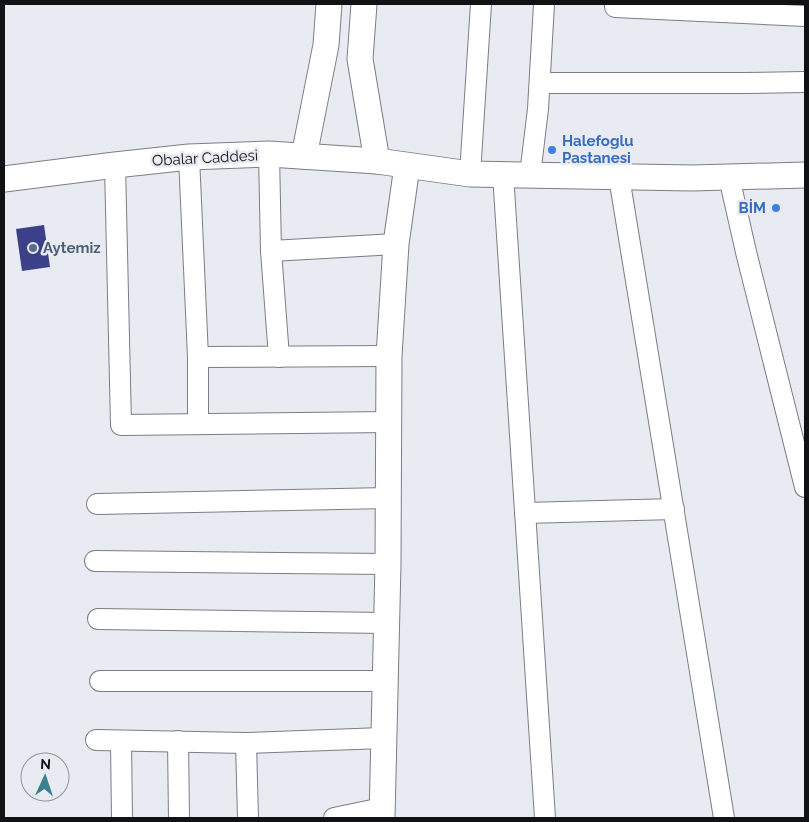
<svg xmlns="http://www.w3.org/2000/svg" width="809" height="822" viewBox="0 0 809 822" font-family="Raleway,sans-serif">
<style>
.building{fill:#3c4089}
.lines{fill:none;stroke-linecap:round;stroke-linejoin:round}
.minor-casing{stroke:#7c7d84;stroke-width:22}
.major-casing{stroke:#7c7d84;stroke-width:27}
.minor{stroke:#fff;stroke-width:20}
.major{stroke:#fff;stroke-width:25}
.shop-dot{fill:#3f7fe0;stroke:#e9ebf3;stroke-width:2}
.service-dot{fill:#5c6f8a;stroke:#e9ebf3;stroke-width:2}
.labels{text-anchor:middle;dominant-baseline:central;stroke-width:5;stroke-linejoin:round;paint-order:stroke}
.shop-label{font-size:15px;font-weight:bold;fill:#366cbe;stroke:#e9ebf3;text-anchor:start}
.street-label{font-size:15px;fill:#101113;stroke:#e9ebf3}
.service-label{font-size:15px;font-weight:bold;fill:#4e5e75;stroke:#e9ebf3;text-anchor:start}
</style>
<rect width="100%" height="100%" fill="#e9ebf3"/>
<polygon class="building" points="44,225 50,267 22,271 16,229"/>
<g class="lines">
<defs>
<g id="minor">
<polyline points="615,4 615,7 805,16"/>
<polyline points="540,83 744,83 805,82"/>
<polyline points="269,154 271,251 279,357"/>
<polyline points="189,157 198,357 389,356"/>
<polyline points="115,165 121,425 389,422"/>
<polyline points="470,174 481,4"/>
<polyline points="503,174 545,818"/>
<polyline points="530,175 538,109 544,4"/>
<polyline points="619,177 724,818"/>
<polyline points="729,177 746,252 805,487"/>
<polyline points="271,251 396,244"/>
<polyline points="198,424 198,357"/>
<polyline points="97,504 388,498"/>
<polyline points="525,513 674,509"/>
<polyline points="95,561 388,564"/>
<polyline points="98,619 387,623"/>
<polyline points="100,681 385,681"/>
<polyline points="96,740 246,743 383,738"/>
<polyline points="121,741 122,818"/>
<polyline points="178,741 179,818"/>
<polyline points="246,743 248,818"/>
<polyline points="334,818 382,808"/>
</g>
<g id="major">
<polyline points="364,4 360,59 377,161"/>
<polyline points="304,156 326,45 329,4"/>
<polyline points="4,179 115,165 189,157 269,154 377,161 470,174 692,178 805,175"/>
<polyline points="382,818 388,564 389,356 396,244 407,166"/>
</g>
</defs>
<use href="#minor" class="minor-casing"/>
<use href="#major" class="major-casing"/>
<use href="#minor" class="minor"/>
<use href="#major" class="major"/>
</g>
<g class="shop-dot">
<circle cx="552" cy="150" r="5"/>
<circle cx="776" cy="208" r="5"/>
</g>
<circle class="service-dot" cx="33" cy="248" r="5"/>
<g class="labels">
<g class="shop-label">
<text x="562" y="141">Halefoglu<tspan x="562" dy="17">Pastanesi</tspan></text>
<text x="766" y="208" text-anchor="end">BİM</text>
</g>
<g class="street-label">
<text transform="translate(205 158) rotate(-3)">Obalar Caddesi</text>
</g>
<g class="service-label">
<text x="43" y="248">Aytemiz</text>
</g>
</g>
<rect width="809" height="822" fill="none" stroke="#101113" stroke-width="10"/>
<g transform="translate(45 777) rotate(3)"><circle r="24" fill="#e9ebf3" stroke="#929499"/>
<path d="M0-4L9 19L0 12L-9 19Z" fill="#3d8090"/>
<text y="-8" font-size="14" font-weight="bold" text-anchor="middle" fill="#101113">N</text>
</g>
</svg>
